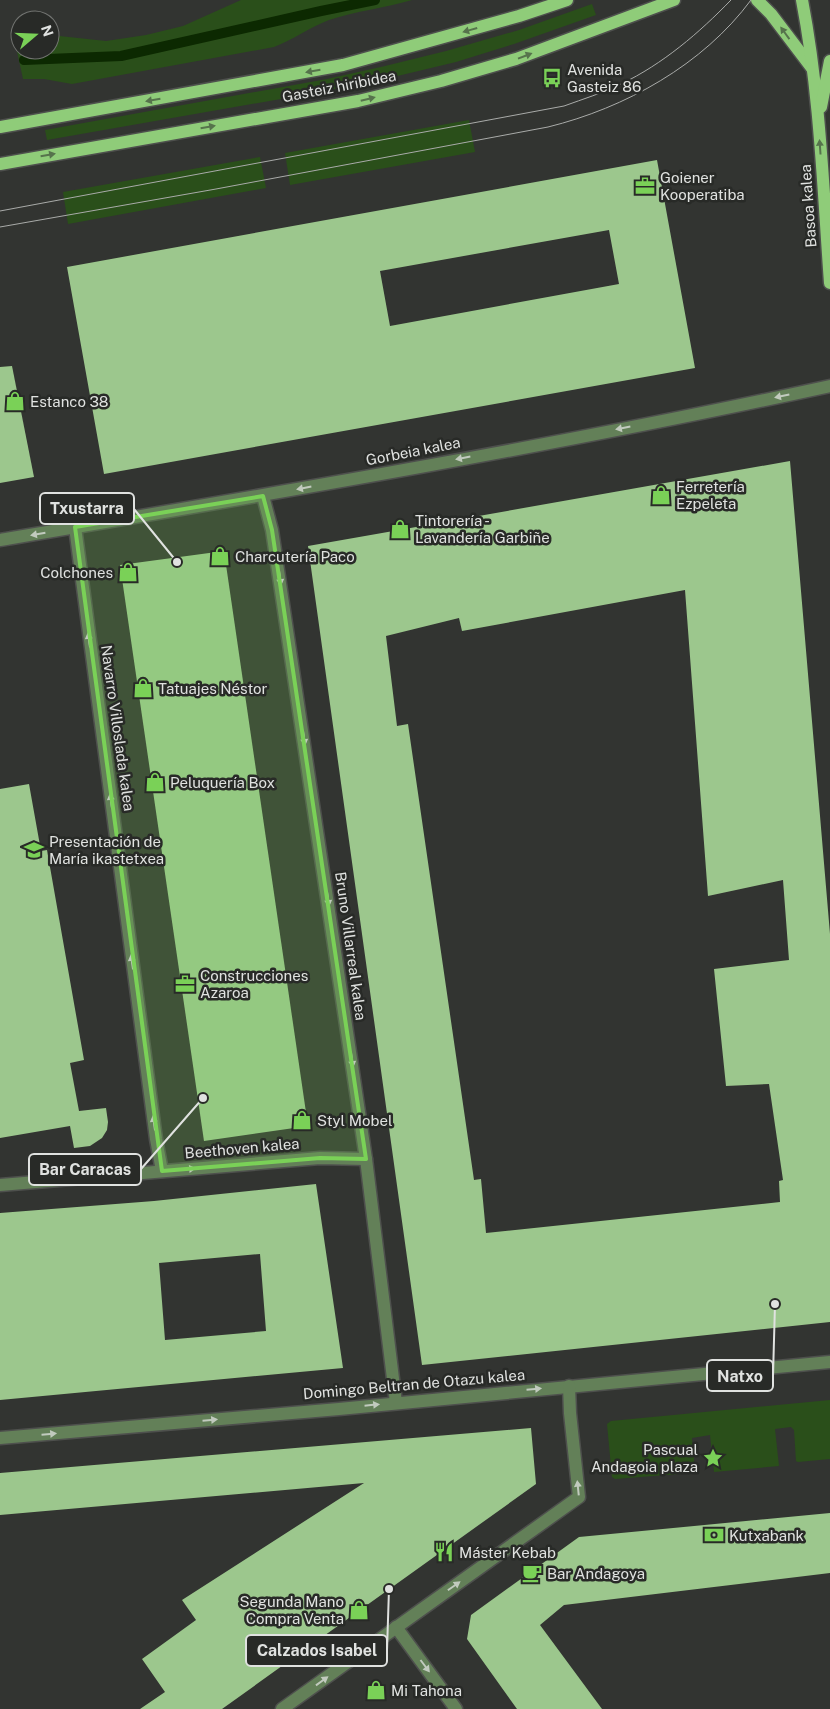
<svg xmlns="http://www.w3.org/2000/svg" width="830" height="1709" viewBox="0 0 830 1709" font-family="'Public Sans',sans-serif">
<style>
.green{fill:#2a4f1a}
.lines{fill:none;stroke-linecap:round;stroke-linejoin:round}
.stream{stroke:#0c2901;stroke-width:10}
.building{fill:#9cc78d;fill-rule:evenodd}
.minor-casing{stroke:#4e504d;stroke-width:15}
.major-casing{stroke:#4e504d;stroke-width:15}
.minor{stroke:#638058;stroke-width:12}
.major{stroke:#8fcc79;stroke-width:12}
.tram{stroke:#a9aba9;stroke-width:1}
.oneway{fill:#56734c}
.oneway2{fill:#c1cabe}
.marked{fill:#7ad157;fill-opacity:0.2;stroke:#7ad157;stroke-width:4;stroke-linejoin:round}
.labels{text-anchor:middle;dominant-baseline:central;stroke-width:5;stroke-linejoin:round;paint-order:stroke}
.poi-label{font-size:15px;fill:#e0e2e0;stroke:#282a27;text-anchor:start}
.street-label{font-size:15px;fill:#e0e2e0;stroke:#282a27}
.leader{fill:none;stroke:#e0e2e0;stroke-width:2}
.callout-dot{fill:#e0e2e0;stroke:#282a27;stroke-width:2}
.callout{fill:#282a27;stroke:#e0e2e0;stroke-width:2}
.callout-label{font-size:16px;text-anchor:middle;font-weight:bold;fill:#e0e2e0}
</style>
<rect width="100%" height="100%" fill="#323431"/>
<g class="green">
<path d="M 241,0 L 412,0 C 385,8 356,11 329,20 C 310,27 293,40 274,47 L 72,84 L 44,79 L 23,79 L 13,33 L 15,30 L 20,30 L 20,50 L 50,50 L 50,35 L 106,41 L 146,35 L 183,26 Z"/>
<polygon points="592,4 596,15 514,44 456,62 385,79 315,93 47,140 45,130 327,79 385,66 446,51 519,30"/>
<polygon points="469,120 475,152 290,185 285,153"/>
<polygon points="260,157 266,188 68,224 63,192"/>
<polygon points="830,1400 830,1459 798,1462 796,1461 794,1430 791,1427 775,1429 779,1466 714,1472 710,1435 692,1438 695,1470 692,1473 615,1479 612,1477 607,1424 611,1421"/>
</g>
<g class="lines">
<polyline class="stream" points="24,60 121,56 321,11 375,0"/>
</g>
<g class="building">
<path d="M 657,160 L 695,368 L 104,474 L 67,267 ZM 609,230 L 619,284 L 390,326 L 380,271 Z"/>
<polygon points="12,366 34,477 0,483 0,367"/>
<path d="M 790,461 L 830,934 L 830,1322 L 422,1365 L 308,546 ZM 685,590 L 708,896 L 783,880 L 789,960 L 714,969 L 726,1086 L 769,1084 L 783,1180 L 779,1181 L 780,1202 L 486,1233 L 481,1179 L 474,1180 L 408,724 L 397,726 L 386,636 L 459,618 L 462,631 Z"/>
<polygon points="224,551 308,1126 204,1141 120,565"/>
<polygon points="29,784 41,851 47,850 84,1060 70,1063 79,1111 106,1108 108,1122 107,1130 102,1138 90,1146 74,1148 70,1126 0,1138 0,789"/>
<path d="M 316,1184 L 343,1368 L 0,1400 L 0,1213 L 154,1201 ZM 260,1254 L 266,1331 L 165,1340 L 159,1263 Z"/>
<polygon points="531,1428 536,1484 222,1709 140,1709 165,1692 142,1659 196,1620 182,1600 364,1483 0,1515 0,1473"/>
<polygon points="830,1513 830,1573 564,1605 540,1625 602,1709 517,1709 467,1639 471,1615 579,1537"/>
</g>
<g class="lines">
<defs>
<g id="minor">
<polyline points="263,496 272,530 366,1159 396,1403"/>
<polyline points="75,527 156,1139 162,1171"/>
<path d="M 0,540 C 277,493 555,446 830,386"/>
<polyline points="0,1185 320,1158 366,1159"/>
<polyline points="0,1438 339,1409 830,1362"/>
<polyline points="396,1627 456,1709"/>
<polyline points="282,1709 579,1497 570,1413 569,1386"/>
</g>
<g id="major">
<polyline points="757,0 771,14 812,68"/>
<path d="M 802,0 C 820,93 823,188 830,283"/>
<polyline points="821,107 830,61"/>
<polyline points="0,127 343,65 519,16 567,0"/>
<polyline points="0,164 358,101 441,81 516,59 674,0"/>
</g>
</defs>
<use href="#minor" class="minor-casing"/>
<use href="#major" class="major-casing"/>
<use href="#minor" class="minor"/>
<use href="#major" class="major"/>
<g class="tram">
<path d="M 0,211 L 564,106 C 583,99 603,93 621,84 C 663,64 699,33 731,0"/>
<path d="M 0,227 L 216,189 L 548,127 C 625,108 703,65 751,0"/>
</g>
</g>
<defs><path id="oneway-solid" d="M-6-.8H1V-3.2L6.5 0L1 3.2V.8H-6Z" transform="scale(1.25)"/></defs>
<g class="oneway">
<use href="#oneway-solid" transform="translate(470 30) rotate(164)"/>
<use href="#oneway-solid" transform="translate(785 33) rotate(-126)"/>
<use href="#oneway-solid" transform="translate(525 56) rotate(-21)"/>
<use href="#oneway-solid" transform="translate(313 71) rotate(170)"/>
<use href="#oneway-solid" transform="translate(368 99) rotate(-14)"/>
<use href="#oneway-solid" transform="translate(153 100) rotate(170)"/>
<use href="#oneway-solid" transform="translate(208 127) rotate(-10)"/>
<use href="#oneway-solid" transform="translate(820 147) rotate(-94)"/>
<use href="#oneway-solid" transform="translate(48 155) rotate(-10)"/>
</g>
<g class="oneway2">
<use href="#oneway-solid" transform="translate(782 396) rotate(168)"/>
<use href="#oneway-solid" transform="translate(623 428) rotate(169)"/>
<use href="#oneway-solid" transform="translate(463 458) rotate(169)"/>
<use href="#oneway-solid" transform="translate(304 488) rotate(169)"/>
<use href="#oneway-solid" transform="translate(38 534) rotate(170)"/>
<use href="#oneway-solid" transform="translate(280 578) rotate(82)"/>
<use href="#oneway-solid" transform="translate(89 640) rotate(-98)"/>
<use href="#oneway-solid" transform="translate(304 738) rotate(82)"/>
<use href="#oneway-solid" transform="translate(111 801) rotate(-98)"/>
<use href="#oneway-solid" transform="translate(328 899) rotate(82)"/>
<use href="#oneway-solid" transform="translate(132 962) rotate(-98)"/>
<use href="#oneway-solid" transform="translate(352 1060) rotate(82)"/>
<use href="#oneway-solid" transform="translate(154 1123) rotate(-98)"/>
<use href="#oneway-solid" transform="translate(188 1169) rotate(-5)"/>
<use href="#oneway-solid" transform="translate(534 1389) rotate(-5)"/>
<use href="#oneway-solid" transform="translate(372 1405) rotate(-6)"/>
<use href="#oneway-solid" transform="translate(210 1420) rotate(-5)"/>
<use href="#oneway-solid" transform="translate(49 1434) rotate(-5)"/>
<use href="#oneway-solid" transform="translate(578 1488) rotate(-96)"/>
<use href="#oneway-solid" transform="translate(454 1586) rotate(-35)"/>
<use href="#oneway-solid" transform="translate(425 1666) rotate(53)"/>
<use href="#oneway-solid" transform="translate(322 1681) rotate(-36)"/>
</g>
<path class="marked" d="M 263,496 L 272,530 L 366,1159 L 320,1158 L 162,1171 L 75,527 Z"/>
<defs>
<symbol id="bus-bare" viewBox="-9 -9 18 18"><path d="M-5-6H5V4H4V6H2V4H-2V6H-4V4H-5ZM-3.5-4V0h7V-4ZM-3.5 1.2v1.5H-2V1.2ZM2 1.2v1.5H3.5V1.2Z" fill="#7ad157" stroke="#282a27" stroke-width="2.5" paint-order="stroke"/></symbol>
<symbol id="office-bare" viewBox="-9 -9 18 18"><path d="M-6-3h4V-5.5h4V-3h4V5H-6ZM-1-4.5V-3h2v-1.5ZM-6 0V1H6V0Z" fill="#7ad157" stroke="#282a27" stroke-width="2.5" paint-order="stroke"/></symbol>
<symbol id="shop-bare" viewBox="-9 -9 18 18"><path d="M-5-2.5h2.3a2.7 3.5 0 0 1 5.4 0H5L5.5 6h-11ZM-1.5-2.5h3a1.5 2.3 0 0 0-3 0Z" fill="#7ad157" stroke="#282a27" stroke-width="2.5" paint-order="stroke"/></symbol>
<symbol id="school-bare" viewBox="-9 -9 18 18"><path d="M0-5L7-2L0 1L-7-2ZM-4 1L0 2.5L4 1V4Q0 6-4 4Z" fill="#7ad157" stroke="#282a27" stroke-width="2.5" paint-order="stroke"/></symbol>
<symbol id="sight-bare" viewBox="-9 -9 18 18"><path d="M0-6L1.8-2.2L6-1.7L2.9 1.2L3.7 5.4L0 3.3L-3.7 5.4L-2.9 1.2L-6-1.7L-1.8-2.2Z" fill="#7ad157" stroke="#282a27" stroke-width="2.5" paint-order="stroke"/></symbol>
<symbol id="bank-bare" viewBox="-9 -9 18 18"><path d="M-6-4H6V4H-6ZM0-2.3a2.3 2.3 0 1 0 0 4.6a2.3 2.3 0 1 0 0-4.6Z" fill="#7ad157" stroke="#282a27" stroke-width="2.5" paint-order="stroke"/></symbol>
<symbol id="restaurant-bare" viewBox="-9 -9 18 18"><path d="M-5-6h1v4h1v-4h1v4h1v-4h1v5L-1.5 .5V6h-2V.5L-5-1ZM5-6V6H3V1.5H1.5Q1.5-4 5-6Z" fill="#7ad157" stroke="#282a27" stroke-width="2.5" paint-order="stroke"/></symbol>
<symbol id="cafe-bare" viewBox="-9 -9 18 18"><path d="M-5.5-4.5H6V0H3Q3 3.5 0 3.5H-2.5Q-5.5 3.5-5.5 0ZM3-3.2v2h1.7v-2ZM-6 4.5H4V6H-6Z" fill="#7ad157" stroke="#282a27" stroke-width="2.5" paint-order="stroke"/></symbol>
</defs>
<g fill-rule="evenodd">
<use href="#bus-bare" x="538" y="64" width="28" height="28"/>
<use href="#office-bare" x="631" y="172" width="28" height="28"/>
<use href="#shop-bare" x="1" y="387" width="28" height="28"/>
<use href="#shop-bare" x="647" y="481" width="28" height="28"/>
<use href="#shop-bare" x="386" y="515" width="28" height="28"/>
<use href="#shop-bare" x="206" y="542" width="28" height="28"/>
<use href="#shop-bare" x="114" y="558" width="28" height="28"/>
<use href="#shop-bare" x="129" y="674" width="28" height="28"/>
<use href="#shop-bare" x="141" y="768" width="28" height="28"/>
<use href="#school-bare" x="20" y="836" width="28" height="28"/>
<use href="#office-bare" x="171" y="970" width="28" height="28"/>
<use href="#shop-bare" x="288" y="1106" width="28" height="28"/>
<use href="#sight-bare" x="699" y="1444" width="28" height="28"/>
<use href="#bank-bare" x="700" y="1521" width="28" height="28"/>
<use href="#restaurant-bare" x="430" y="1538" width="28" height="28"/>
<use href="#cafe-bare" x="518" y="1559" width="28" height="28"/>
<use href="#shop-bare" x="345" y="1596" width="28" height="28"/>
<use href="#shop-bare" x="362" y="1676" width="28" height="28"/>
</g>
<g class="labels">
<g class="poi-label">
<text x="567" y="69">Avenida<tspan x="567" dy="17">Gasteiz 86</tspan></text>
<text x="660" y="177">Goiener<tspan x="660" dy="17">Kooperatiba</tspan></text>
<text x="30" y="401">Estanco 38</text>
<text x="676" y="486">Ferretería<tspan x="676" dy="17">Ezpeleta</tspan></text>
<text x="415" y="520">Tintorería -<tspan x="415" dy="17">Lavandería Garbiñe</tspan></text>
<text x="235" y="556">Charcutería Paco</text>
<text x="113" y="572" text-anchor="end">Colchones</text>
<text x="158" y="688">Tatuajes Néstor</text>
<text x="170" y="782">Peluquería Box</text>
<text x="49" y="841">Presentación de<tspan x="49" dy="17">María ikastetxea</tspan></text>
<text x="200" y="975">Construcciones<tspan x="200" dy="17">Azaroa</tspan></text>
<text x="317" y="1120">Styl Mobel</text>
<text x="698" y="1449" text-anchor="end">Pascual<tspan x="698" dy="17">Andagoia plaza</tspan></text>
<text x="729" y="1535">Kutxabank</text>
<text x="459" y="1552">Máster Kebab</text>
<text x="547" y="1573">Bar Andagoya</text>
<text x="344" y="1601" text-anchor="end">Segunda Mano<tspan x="344" dy="17">Compra Venta</tspan></text>
<text x="391" y="1690">Mi Tahona</text>
</g>
<g class="street-label">
<text transform="translate(339 86) rotate(-11)">Gasteiz hiribidea</text>
<text transform="translate(808 206) rotate(-94)">Basoa kalea</text>
<text transform="translate(413 451) rotate(-11)">Gorbeia kalea</text>
<text transform="translate(118 728) rotate(82)">Navarro Villoslada kalea</text>
<text transform="translate(351 946) rotate(82)">Bruno Villarreal kalea</text>
<text transform="translate(242 1148) rotate(-5)">Beethoven kalea</text>
<text transform="translate(414 1384) rotate(-5)">Domingo Beltran de Otazu kalea</text>
</g>
</g>
<path class="leader" d="M177 562L134 509M203 1098L141 1169M775 1304L773 1376M389 1589L387 1650"/>
<g class="callout-dot">
<circle cx="177" cy="562" r="5"/>
<circle cx="203" cy="1098" r="5"/>
<circle cx="775" cy="1304" r="5"/>
<circle cx="389" cy="1589" r="5"/>
</g>
<g class="callout">
<rect x="40" y="493" width="94" height="31" rx="5"/>
<rect x="29" y="1154" width="112" height="31" rx="5"/>
<rect x="707" y="1360" width="66" height="31" rx="5"/>
<rect x="246" y="1635" width="141" height="31" rx="5"/>
</g>
<g class="callout-label">
<text x="87" y="514">Txustarra</text>
<text x="85" y="1175">Bar Caracas</text>
<text x="740" y="1382">Natxo</text>
<text x="317" y="1656">Calzados Isabel</text>
</g>
<g transform="translate(35 35) rotate(71)"><circle r="24" fill="#282a27" stroke="#727471"/>
<path d="M0-4L9 19L0 12L-9 19Z" fill="#7ad157"/>
<text y="-8" font-size="14" font-weight="bold" text-anchor="middle" fill="#e0e2e0">N</text>
</g>
</svg>
